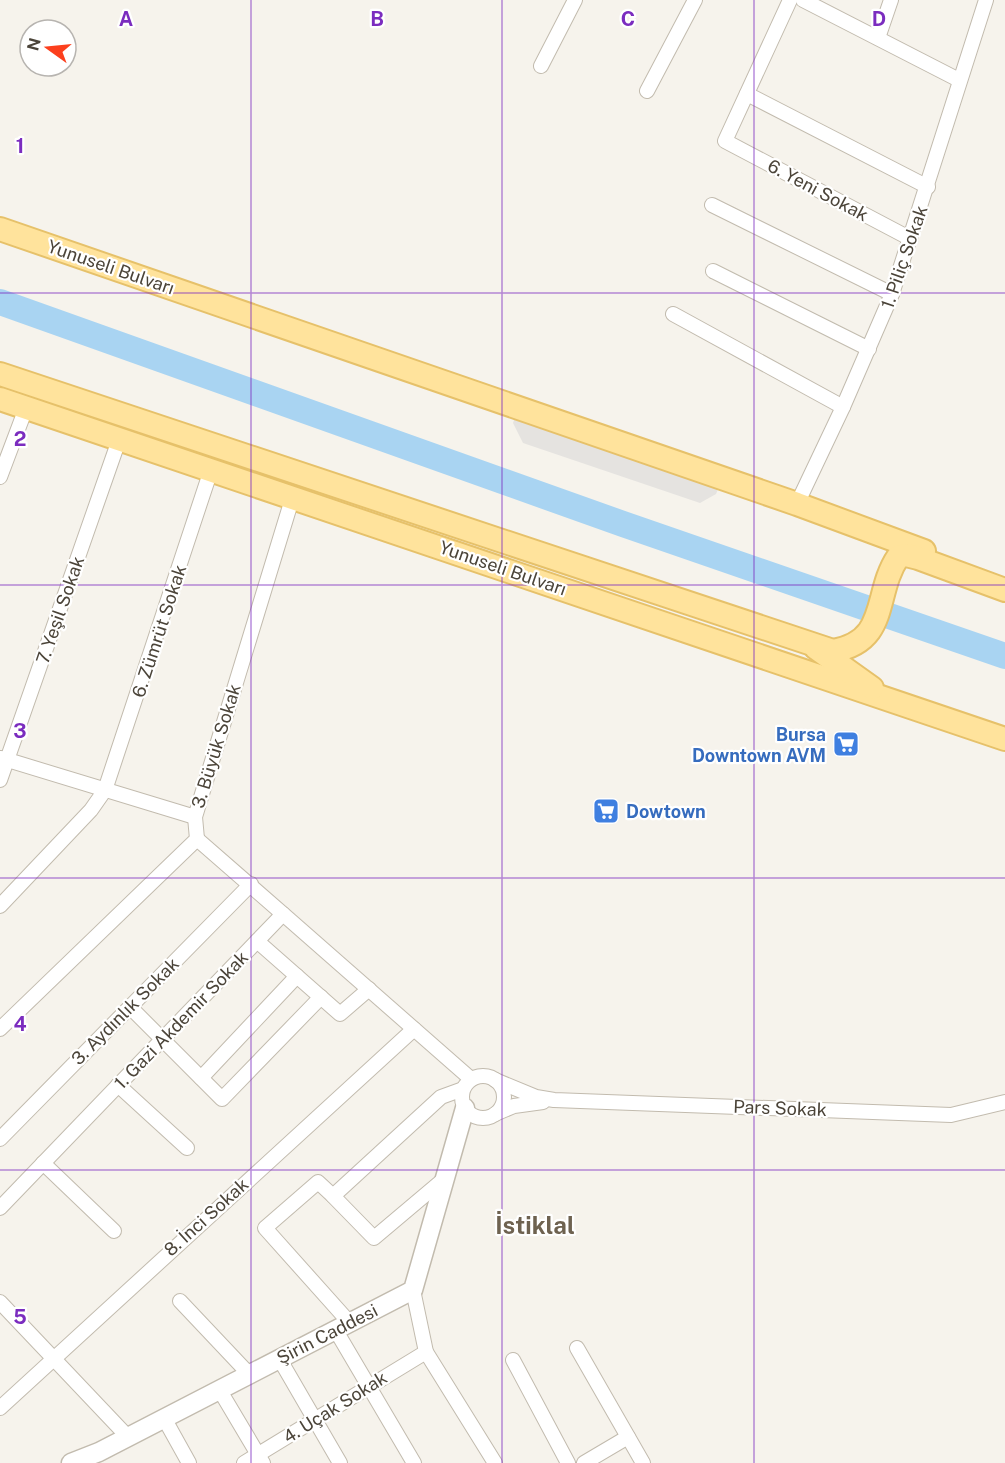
<svg xmlns="http://www.w3.org/2000/svg" width="1005" height="1463" viewBox="0 0 1005 1463" font-family="'Public Sans',sans-serif">
<style>
.parking{fill:#e5e3e0}
.lines{fill:none;stroke-linecap:round;stroke-linejoin:round}
.river{stroke:#a9d4f2;stroke-width:26}
.minor-casing{stroke:#c2bbae;stroke-width:16}
.tertiary-casing{stroke:#c2bbae;stroke-width:21}
.primary-casing{stroke:#e6c16a;stroke-width:26}
.minor{stroke:#fff;stroke-width:14}
.tertiary{stroke:#fff;stroke-width:18}
.primary{stroke:#ffe39c;stroke-width:22}
.grid{fill:none;stroke:#7b2cbf;stroke-width:1.5;stroke-opacity:0.55}
.labels{text-anchor:middle;dominant-baseline:central;stroke-width:4.5;stroke-linejoin:round;paint-order:stroke}
.street-label{font-size:18px;fill:#4b4439;stroke:#fff}
.shop-label{font-size:18px;font-weight:bold;fill:#366cbe;stroke:#fff;text-anchor:end}
.district-label{font-size:24px;font-weight:bold;fill:#6e6250;stroke:#fff}
.grid-label{font-size:20px;text-anchor:middle;font-weight:bold;fill:#7b2cbf;stroke:#fff;stroke-width:4.5;stroke-linejoin:round;paint-order:stroke}
</style>
<rect width="100%" height="100%" fill="#f6f3ec"/>
<polygon class="parking" points="515,417 718,489 716,494 700,503 523,443 513,423"/>
<g class="lines">
<polyline class="river" points="0,302 623,524 1005,656"/>
<defs>
<g id="minor">
<polyline points="790,0 725,141 911,239"/>
<polyline points="803,0 959,80"/>
<polyline points="878,38 891,0"/>
<polyline points="541,66 575,0"/>
<polyline points="647,91 695,0"/>
<polyline points="747,94 928,187"/>
<polyline points="712,205 892,294"/>
<polyline points="713,271 869,349"/>
<polyline points="673,314 843,407"/>
<polyline points="0,477 26,408"/>
<polyline points="797,504 843,407 892,294 986,0"/>
<polyline points="1,758 195,817"/>
<polyline points="0,780 119,440"/>
<polyline points="0,906 91,810 105,790 211,470"/>
<polyline points="283,914 471,1079"/>
<polyline points="257,941 340,1014 369,989"/>
<polyline points="130,1007 222,1099 321,997"/>
<polyline points="0,1029 197,839 195,817 293,496"/>
<circle cx="483" cy="1097" r="21"/>
<polyline points="201,1078 297,976"/>
<polyline points="495,1080 536,1097 554,1100 951,1115 1005,1102"/>
<polyline points="118,1085 187,1148"/>
<polyline points="495,1114 514,1106 543,1102"/>
<polyline points="0,1139 251,884"/>
<polyline points="43,1163 114,1231"/>
<polyline points="444,1179 374,1238 333,1196 441,1097 463,1089"/>
<polyline points="333,1196 318,1182 265,1228 349,1322"/>
<polyline points="0,1208 283,914 197,839"/>
<polyline points="413,1290 426,1352 495,1463"/>
<polyline points="180,1301 249,1374"/>
<polyline points="0,1302 128,1437"/>
<polyline points="335,1329 414,1463"/>
<polyline points="577,1348 643,1463"/>
<polyline points="279,1358 340,1463"/>
<polyline points="513,1360 568,1463"/>
<polyline points="219,1389 263,1463"/>
<polyline points="0,1408 414,1029"/>
<polyline points="164,1418 189,1463"/>
<polyline points="244,1463 426,1352"/>
<polyline points="584,1463 628,1437"/>
</g>
<polyline id="tertiary" points="71,1463 99,1452 413,1290 465,1108"/>
<g id="primary">
<polyline points="0,229 797,504 924,551"/>
<path d="M 0,374 L 833,651 C 890,641 873,594 898,557 L 906,555 L 918,558 L 1005,590"/>
<polyline points="0,399 1005,739"/>
<polyline points="816,648 872,688"/>
</g>
</defs>
<use href="#minor" class="minor-casing"/>
<use href="#tertiary" class="tertiary-casing"/>
<use href="#primary" class="primary-casing"/>
<use href="#minor" class="minor"/>
<use href="#tertiary" class="tertiary"/>
<use href="#primary" class="primary"/>
</g>
<path class="grid" d="M 251,0 L 251,1463M 502,0 L 502,1463M 754,0 L 754,1463M 0,293 L 1005,293M 0,585 L 1005,585M 0,878 L 1005,878M 0,1170 L 1005,1170"/>
<defs>
<symbol id="supermarket-square" viewBox="-11 -11 22 22"><rect x="-9" y="-9" width="18" height="18" rx="4" fill="#3f7fe0" stroke="#fff"/><path d="M-6-5.5h2.5l.6 2H6L4.5 2H-2.5L-4.4-4H-6ZM-1.5 3.2a1.3 1.3 0 1 0 .1 0ZM3 3.2a1.3 1.3 0 1 0 .1 0Z" fill="#fff"/></symbol>
</defs>
<g fill-rule="evenodd">
<use href="#supermarket-square" x="831" y="729" width="30" height="30"/>
<use href="#supermarket-square" x="591" y="796" width="30" height="30"/>
</g>
<g class="labels">
<g class="street-label">
<text transform="translate(818 190) rotate(28)">6. Yeni Sokak</text>
<text transform="translate(904 257) rotate(-71)">1. Piliç Sokak</text>
<text transform="translate(111 267) rotate(19)">Yunuseli Bulvarı</text>
<text transform="translate(503 568) rotate(19)">Yunuseli Bulvarı</text>
<text transform="translate(60 610) rotate(-71)">7. Yeşil Sokak</text>
<text transform="translate(159 631) rotate(-72)">6. Zümrüt Sokak</text>
<text transform="translate(216 746) rotate(-73)">3. Büyük Sokak</text>
<text transform="translate(125 1011) rotate(-45)">3. Aydınlık Sokak</text>
<text transform="translate(181 1020) rotate(-46)">1. Gazi Akdemir Sokak</text>
<text transform="translate(780 1108) rotate(2)">Pars Sokak</text>
<text transform="translate(206 1217) rotate(-42)">8. İnci Sokak</text>
<text transform="translate(327 1334) rotate(-27)">Şirin Caddesi</text>
<text transform="translate(335 1407) rotate(-32)">4. Uçak Sokak</text>
</g>
<g class="shop-label">
<text x="826" y="734">Bursa<tspan x="826" dy="21">Downtown AVM</tspan></text>
<text x="626" y="811" text-anchor="start">Dowtown</text>
</g>
<g class="district-label">
<text x="535" y="1225">İstiklal</text>
</g>
</g>
<g class="grid-label">
<text x="126" y="26">A</text>
<text x="377" y="26">B</text>
<text x="628" y="26">C</text>
<text x="879" y="26">D</text>
<text x="20" y="153">1</text>
<text x="20" y="446">2</text>
<text x="20" y="738">3</text>
<text x="20" y="1031">4</text>
<text x="20" y="1324">5</text>
</g>
<g transform="translate(48 48) rotate(285)"><circle r="28" fill="#ffffff" stroke="#b7b4b0" stroke-width="1.5"/>
<path d="M0-4.5L10 22L0 15L-10 22Z" fill="#fc3f1d"/>
<text y="-9" font-size="16" font-weight="bold" text-anchor="middle" fill="#4b4439">N</text>
</g>
</svg>
